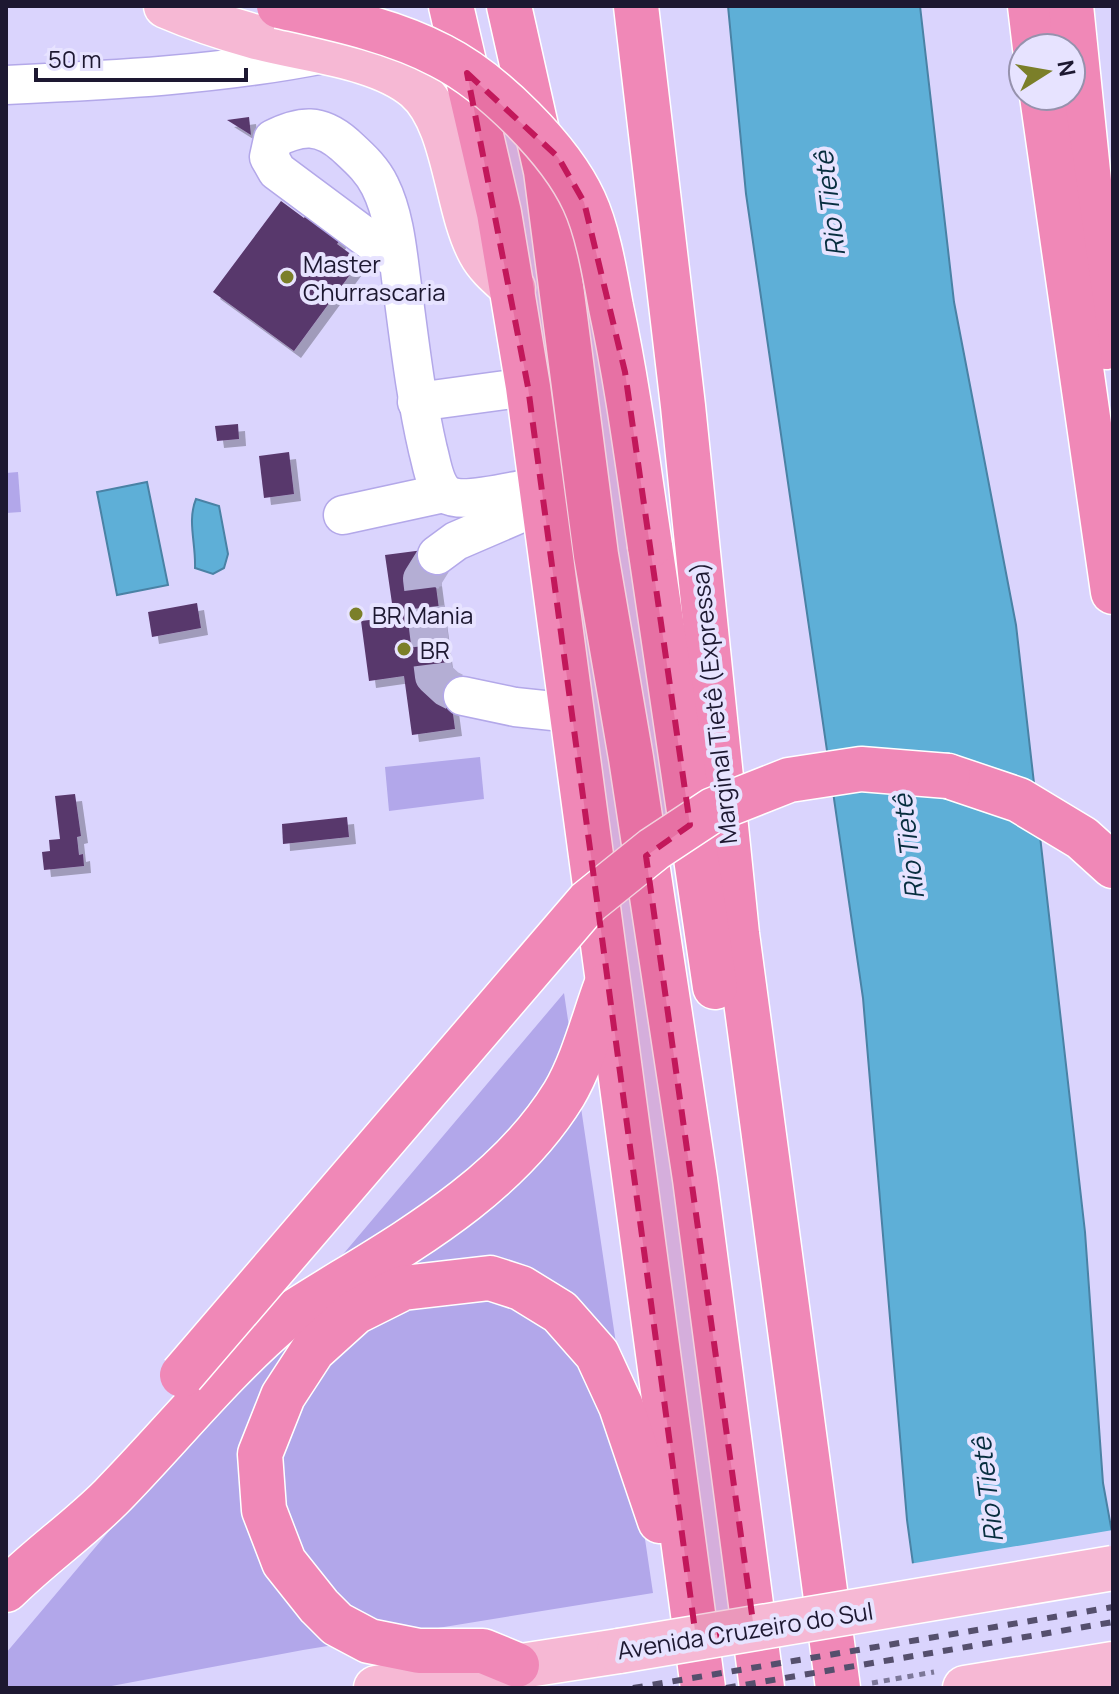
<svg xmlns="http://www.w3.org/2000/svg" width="1119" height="1694" viewBox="0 0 1119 1694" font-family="Manrope,sans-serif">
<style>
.grass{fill:#b2a7ea}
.water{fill:#5eafd7;stroke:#4a82a5;stroke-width:2}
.pier{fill:#dad4fd}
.building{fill:#59376c;filter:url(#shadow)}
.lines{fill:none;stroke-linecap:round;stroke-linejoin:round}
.minor-tunnel{stroke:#b4aed4;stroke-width:38;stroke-dasharray:38 19;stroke-linecap:butt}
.minor-casing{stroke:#b3a8e9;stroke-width:41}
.major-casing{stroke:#fff;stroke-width:47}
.highway-casing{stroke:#fff;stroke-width:47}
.path{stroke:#7c7798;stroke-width:5;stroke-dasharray:6 6;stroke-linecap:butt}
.minor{stroke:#fff;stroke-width:38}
.major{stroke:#f6b8d4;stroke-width:44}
.highway{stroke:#f088b7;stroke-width:44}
.rail{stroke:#554f6d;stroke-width:6;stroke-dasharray:10 10;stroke-linecap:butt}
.major-bridge-casing{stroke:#fff;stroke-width:47;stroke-linecap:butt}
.highway-bridge-casing{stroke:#fff;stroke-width:47;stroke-linecap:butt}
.major-bridge{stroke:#f6b8d4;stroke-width:44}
.highway-bridge{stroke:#f088b7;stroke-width:44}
.marked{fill:#c2185b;fill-opacity:0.2;stroke:#c2185b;stroke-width:6;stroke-dasharray:16 10;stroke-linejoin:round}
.poi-dot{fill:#7b7f29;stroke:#e7e3ff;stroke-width:3}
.labels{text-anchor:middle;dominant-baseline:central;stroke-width:8;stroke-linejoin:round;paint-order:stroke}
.poi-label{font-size:24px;fill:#1d1831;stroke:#e7e3ff;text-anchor:start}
.street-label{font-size:24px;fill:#1d1831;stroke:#e7e3ff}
.water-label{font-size:26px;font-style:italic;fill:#072e3f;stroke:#e7e3ff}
</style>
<defs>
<filter id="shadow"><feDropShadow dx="7" dy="7" stdDeviation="0" flood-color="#0004"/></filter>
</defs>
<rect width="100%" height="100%" fill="#dad4fd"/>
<g class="grass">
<polygon points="18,472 21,512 6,513 6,473"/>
<polygon points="480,757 484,799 389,811 385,767"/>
<polygon points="564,993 653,1593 303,1650 101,1688 6,1688 6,1653"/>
</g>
<g class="water">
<polygon points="728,6 920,6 954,302 1016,625 1085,1232 1103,1483 1113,1538 1113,1688 930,1688 907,1520 863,998 746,194"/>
<polygon points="147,482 168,585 117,595 97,492"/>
<path d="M 196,499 L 219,506 L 228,554 L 224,568 L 213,574 L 195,568 C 196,543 187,521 196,499 Z"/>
</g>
<polygon class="pier" points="1113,1530 1113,1688 926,1688 909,1564"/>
<g class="building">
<polygon points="249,117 251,135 227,120"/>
<polygon points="281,201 304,218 316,202 350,227 337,244 360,261 294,351 213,292"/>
<polygon points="238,424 239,439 217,441 215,426"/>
<polygon points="289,452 294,494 264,498 259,456"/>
<polygon points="431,549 455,729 412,735 404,676 369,681 361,621 394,617 385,555"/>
<polygon points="197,603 201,628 152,637 148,612"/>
<polygon points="75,794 81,836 77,837 79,855 83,854 84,866 44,870 42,852 50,851 49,840 60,839 55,796"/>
<polygon points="347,817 349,837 283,844 282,824"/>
</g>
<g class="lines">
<polyline class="minor-tunnel" points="437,555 422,579 434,676 447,688 463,696"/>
<defs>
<g id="minor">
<path d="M 6,85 C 113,80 218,75 324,54"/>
<path d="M 398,261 L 277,171 L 269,157 L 273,139 C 301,125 320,123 345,145 C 359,158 372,169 380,186 C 396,218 398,259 403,293 C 410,346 416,398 428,450 C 432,464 434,485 446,494 C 462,505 521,489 542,486"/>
<polyline points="417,402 528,387"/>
<polyline points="343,515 444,493"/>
<polyline points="437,555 456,541 544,503"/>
<polyline points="463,696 515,707 572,713"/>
</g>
<g id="major">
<path d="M 166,6 C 194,18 224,28 253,36 C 302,50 377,55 416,88 C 456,122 455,206 480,252 C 488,267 501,277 513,288"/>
<polyline points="376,1688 619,1651"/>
<polyline points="965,1688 1113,1664"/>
</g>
<g id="highway">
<polyline points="451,6 499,213 528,387 703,1688"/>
<polyline points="509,6 546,171 596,555 631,758 695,1179 762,1688"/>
<polyline points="636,6 683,406 737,934 838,1688"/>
<polyline points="1030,6 1035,48"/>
<polyline points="1071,6 1106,347"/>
<polyline points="1042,96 1113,592"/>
<polyline points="650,546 715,987"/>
<polyline points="948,776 1019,800 1082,838 1113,866"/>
<path d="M 6,1590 C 39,1557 78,1530 111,1497 C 170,1437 222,1371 286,1317 C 385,1253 500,1198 564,1094 C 583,1062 593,1021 606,986"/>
<polyline points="517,1665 483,1651 419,1651 369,1641 337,1624 319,1606 284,1562 264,1510 260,1454 283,1396 313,1350 355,1312 403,1288 490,1278 521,1288 560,1312 597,1354 621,1406 660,1521"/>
</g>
</defs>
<use href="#minor" class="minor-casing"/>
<use href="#major" class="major-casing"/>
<use href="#highway" class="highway-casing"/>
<polyline class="path" points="872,1683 934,1672"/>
<use href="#minor" class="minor"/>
<use href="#major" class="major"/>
<use href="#highway" class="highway"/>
<g class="rail">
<polyline points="633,1688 1113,1607"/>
<polyline points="726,1688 1113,1622"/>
</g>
<defs>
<polyline id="major-bridge" points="619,1651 1113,1568"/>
<g id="highway-bridge">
<path d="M 279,6 C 332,18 392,30 441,56 C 492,82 560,149 584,201 C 598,231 605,274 611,307 C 628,386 638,466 650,546"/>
<polyline points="182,1375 588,902 654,849 713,810 789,780 861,769 948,776"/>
</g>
</defs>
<use href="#major-bridge" class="major-bridge-casing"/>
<use href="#highway-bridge" class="highway-bridge-casing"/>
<use href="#major-bridge" class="major-bridge"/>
<use href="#highway-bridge" class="highway-bridge"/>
</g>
<path class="marked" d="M 467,73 L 558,157 L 584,202 L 625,372 L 690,825 L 646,856 L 754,1629 L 696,1638 L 528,387 Z"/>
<g class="poi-dot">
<circle cx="287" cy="277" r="8"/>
<circle cx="356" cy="614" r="8"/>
<circle cx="404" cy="649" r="8"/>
</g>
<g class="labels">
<g class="poi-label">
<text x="303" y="263">Master<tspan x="303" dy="28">Churrascaria</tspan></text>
<text x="372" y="614">BR Mania</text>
<text x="420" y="649">BR</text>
</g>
<g class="street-label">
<text transform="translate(713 703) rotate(-96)">Marginal Tietê (Expressa)</text>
<text transform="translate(745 1630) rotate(-9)">Avenida Cruzeiro do Sul</text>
</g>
<g class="water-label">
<text transform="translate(829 204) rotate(-97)">Rio Tietê</text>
<text transform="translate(908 847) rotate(-97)">Rio Tietê</text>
<text transform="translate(987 1490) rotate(-97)">Rio Tietê</text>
</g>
</g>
<rect width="1119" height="1694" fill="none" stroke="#1d1831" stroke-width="16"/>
<g transform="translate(1047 72) rotate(79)"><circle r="38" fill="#e7e3ff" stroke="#9692ad" stroke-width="2"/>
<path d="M0-6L14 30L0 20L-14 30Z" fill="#7b7f29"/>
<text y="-12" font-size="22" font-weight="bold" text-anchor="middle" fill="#1d1831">N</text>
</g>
<path d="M36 68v12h210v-12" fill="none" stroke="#1d1831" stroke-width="4"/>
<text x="48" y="68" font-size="24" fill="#1d1831" stroke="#e7e3ff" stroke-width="6" paint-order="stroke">50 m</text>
</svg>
